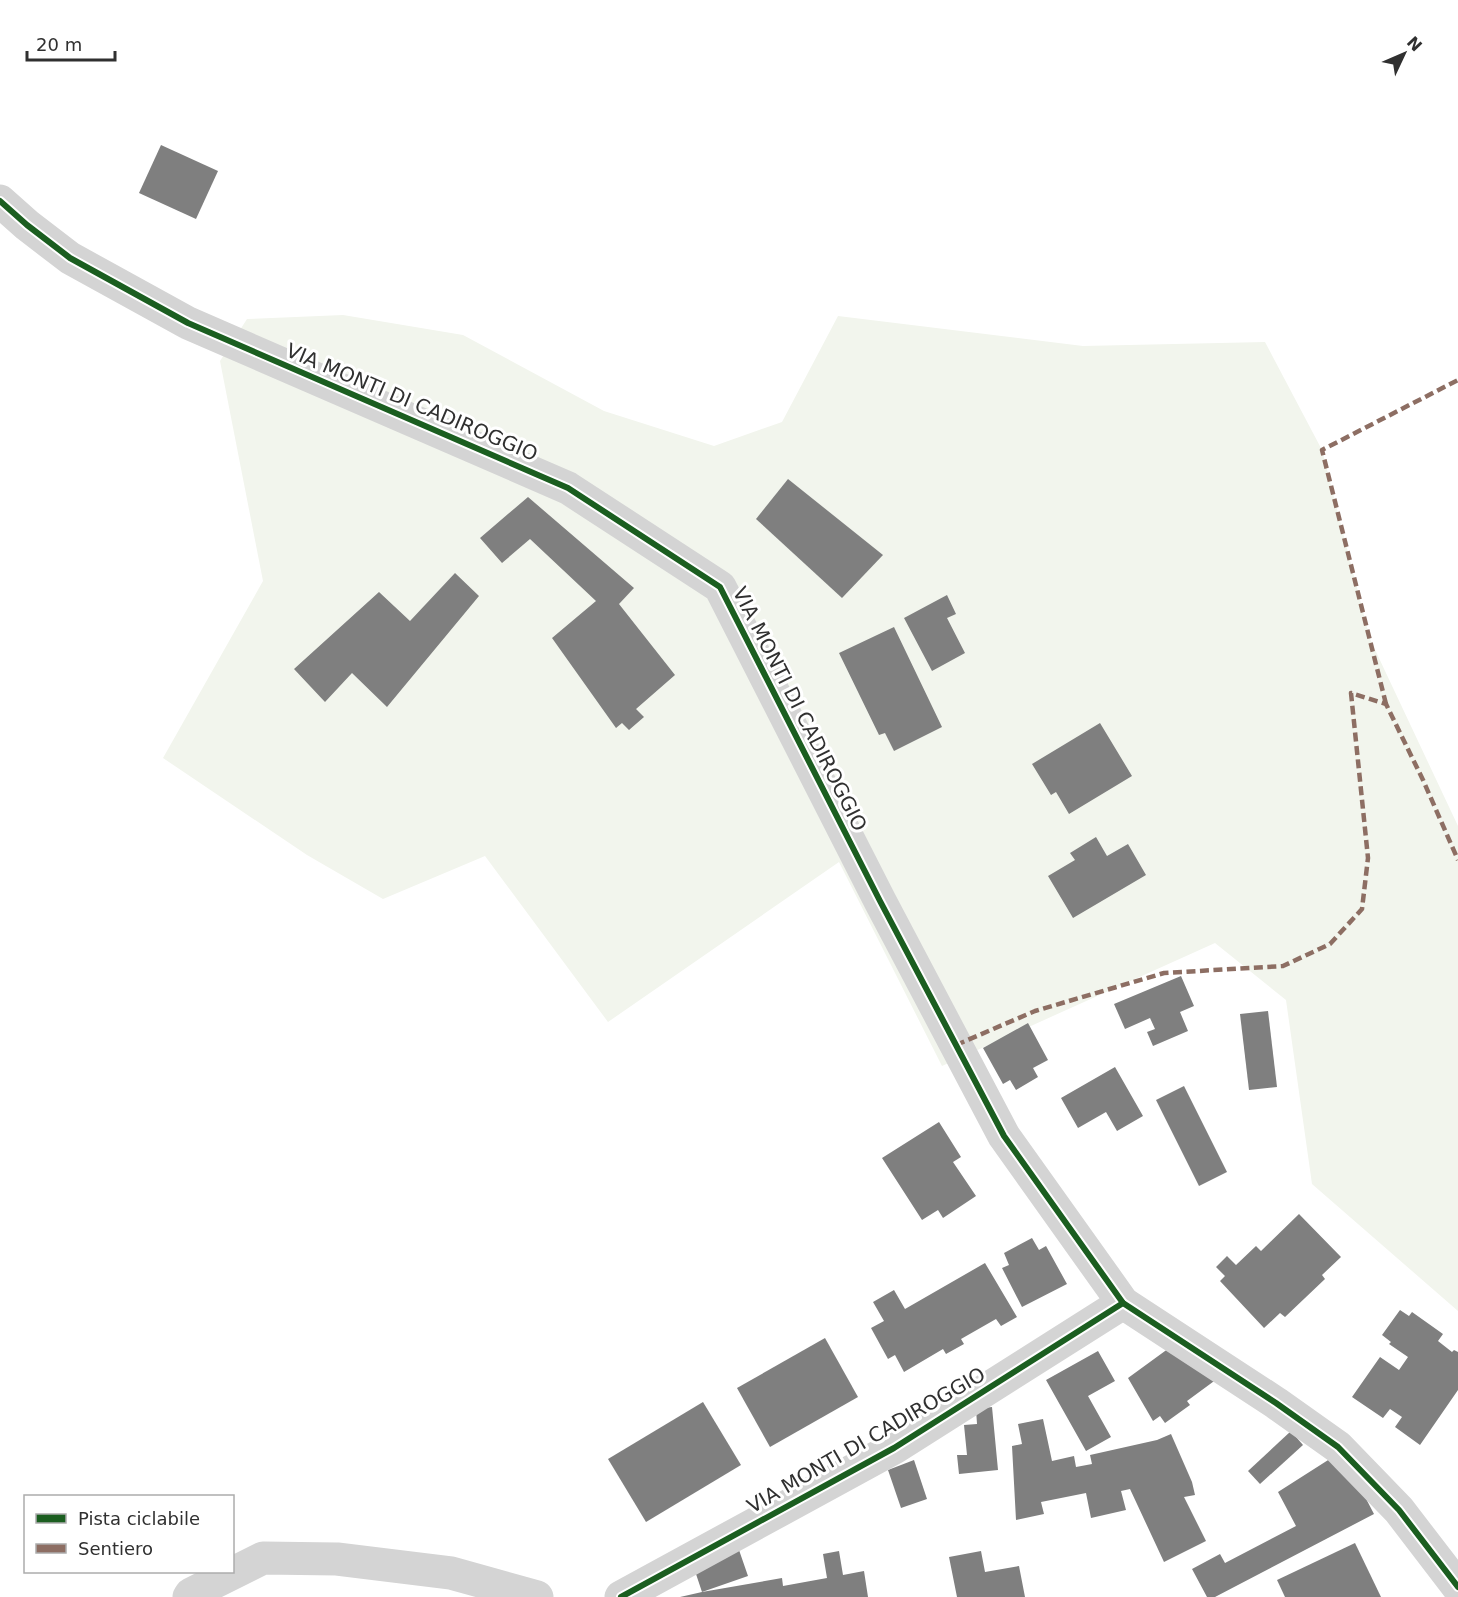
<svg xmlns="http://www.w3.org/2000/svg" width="1458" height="1597" viewBox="0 0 1458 1597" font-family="'DejaVu Sans',sans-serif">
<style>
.green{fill:#f2f5ed}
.building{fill:#7f7f7f}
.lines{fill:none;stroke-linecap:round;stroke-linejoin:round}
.minor{stroke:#d4d4d4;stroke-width:33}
.quiet{stroke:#8d6e63;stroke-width:4.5;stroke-dasharray:9 4.5;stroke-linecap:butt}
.cycleway-casing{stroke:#fff;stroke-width:10}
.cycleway{stroke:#1b5e20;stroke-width:6}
.labels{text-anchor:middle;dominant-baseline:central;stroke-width:6;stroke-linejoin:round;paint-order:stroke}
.street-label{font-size:20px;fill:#303030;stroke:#fff}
</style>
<rect width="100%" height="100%" fill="#fff"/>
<polygon class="green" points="343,315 463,335 604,411 714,446 782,422 838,316 1083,346 1265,342 1322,450 1370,639 1458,826 1458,1311 1312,1184 1286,1000 1215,943 942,1066 839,862 608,1022 485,856 383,899 307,855 163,758 263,581 220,361 247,319"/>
<g class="building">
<polygon points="161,145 218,171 196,219 139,193"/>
<polygon points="788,479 883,555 842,598 756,519"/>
<polygon points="528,497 634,588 619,604 675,675 636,709 644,717 629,730 622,723 616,728 552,638 596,601 530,539 502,563 480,538"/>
<polygon points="455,573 479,596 387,707 352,673 325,702 294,669 379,592 410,621"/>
<polygon points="947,595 956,614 947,618 965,653 932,671 904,618"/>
<polygon points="894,627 942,727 894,751 885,733 879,735 839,653"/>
<polygon points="1100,723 1132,776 1069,814 1056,792 1051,795 1032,764"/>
<polygon points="1096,837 1107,856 1128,844 1146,875 1073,918 1048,876 1075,860 1070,853"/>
<polygon points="1181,976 1194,1006 1180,1012 1188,1031 1153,1046 1147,1032 1155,1029 1150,1018 1125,1029 1114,1004"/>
<polygon points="1268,1011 1277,1087 1249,1090 1240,1014"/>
<polygon points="1028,1023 1048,1060 1033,1068 1038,1077 1016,1090 1010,1080 1003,1084 983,1048"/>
<polygon points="1115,1067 1143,1116 1117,1131 1106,1112 1078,1128 1061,1098"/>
<polygon points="1184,1086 1227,1172 1199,1186 1156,1100"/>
<polygon points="939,1122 961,1157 953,1162 976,1196 943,1218 938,1210 922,1220 882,1158"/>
<polygon points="1299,1214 1341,1257 1322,1275 1325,1279 1285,1317 1280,1313 1264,1328 1220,1281 1225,1276 1216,1267 1227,1256 1236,1265 1256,1246 1261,1251"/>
<polygon points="1032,1238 1039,1250 1046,1246 1067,1284 1022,1307 1002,1268 1009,1265 1004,1253"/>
<polygon points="985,1263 1017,1317 1001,1326 996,1319 961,1339 964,1344 946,1354 943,1349 904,1372 895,1355 888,1359 871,1328 884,1321 873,1302 894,1290 905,1309"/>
<polygon points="1400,1310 1409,1316 1412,1312 1443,1334 1438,1341 1452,1352 1454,1350 1458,1352 1458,1390 1420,1445 1395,1427 1402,1417 1390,1409 1383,1418 1352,1397 1380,1357 1399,1370 1408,1357 1389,1344 1391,1342 1382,1335"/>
<polygon points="825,1338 858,1397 770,1447 737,1388"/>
<polygon points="1176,1343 1221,1376 1187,1401 1190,1405 1165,1423 1160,1416 1153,1421 1128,1378"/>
<polygon points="1098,1351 1115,1381 1088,1396 1111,1437 1086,1451 1046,1380"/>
<polygon points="703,1402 741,1465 646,1522 608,1459"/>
<polygon points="992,1407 998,1470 959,1474 957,1455 967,1455 964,1425 977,1424 976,1409"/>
<polygon points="1043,1419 1052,1461 1074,1456 1076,1467 1092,1464 1090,1455 1157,1440 1171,1434 1192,1482 1195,1495 1184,1497 1206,1541 1164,1562 1130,1489 1121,1491 1126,1510 1091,1518 1086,1493 1041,1502 1044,1514 1016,1520 1012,1446 1022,1444 1018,1424"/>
<polygon points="1291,1431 1303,1445 1260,1484 1248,1471"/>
<polygon points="1336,1455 1362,1491 1374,1514 1215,1597 1207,1597 1192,1569 1220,1554 1225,1563 1296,1526 1278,1492"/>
<polygon points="914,1460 927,1499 901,1508 888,1470"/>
<polygon points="1355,1543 1381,1597 1285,1597 1277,1580"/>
<polygon points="739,1550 748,1576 702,1592 782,1578 783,1586 827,1578 823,1554 839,1551 843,1575 864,1571 868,1597 680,1597 702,1592 694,1568"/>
<polygon points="981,1551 985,1572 1019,1566 1025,1597 957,1597 949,1557"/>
</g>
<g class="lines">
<g class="minor">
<polyline points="0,201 27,225 70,258 188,323 568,488 720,587 880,901 1004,1136 1123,1303 1276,1403 1338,1447 1399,1510 1458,1587"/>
<polyline points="189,1597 191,1594 263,1558 337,1559 451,1573 537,1597"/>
<polyline points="621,1597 894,1448 1123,1303"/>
</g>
<g class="quiet">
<polyline points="1386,704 1322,450 1458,380"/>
<polyline points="956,1045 1035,1011 1164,973 1283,966 1330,944 1362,909 1368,858 1351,693 1386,704 1423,780 1458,860"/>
</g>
<defs>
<g id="cycleway">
<polyline points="0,201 27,225 70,258 188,323 568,488 720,587 880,901 1004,1136 1123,1303 1276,1403 1338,1447 1399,1510 1458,1587"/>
<polyline points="621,1597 894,1448 1123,1303"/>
</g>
</defs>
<use href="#cycleway" class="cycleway-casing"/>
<use href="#cycleway" class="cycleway"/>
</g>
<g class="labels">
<g class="street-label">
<text transform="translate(412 402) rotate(23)">VIA MONTI DI CADIROGGIO</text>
<text transform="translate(800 709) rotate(63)">VIA MONTI DI CADIROGGIO</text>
<text transform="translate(866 1440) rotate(-30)">VIA MONTI DI CADIROGGIO</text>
</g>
</g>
<rect x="24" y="1495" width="210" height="78" fill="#ffffff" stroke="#acacac" stroke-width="1.5"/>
<rect x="36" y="1514" width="30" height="9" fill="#1b5e20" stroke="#acacac" stroke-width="1.5"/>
<text x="78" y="1525" font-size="18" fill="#303030">Pista ciclabile</text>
<rect x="36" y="1544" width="30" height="9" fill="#8d6e63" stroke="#acacac" stroke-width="1.5"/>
<text x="78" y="1555" font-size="18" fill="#303030">Sentiero</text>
<g transform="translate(1404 54) rotate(46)" stroke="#ffffff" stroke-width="4.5" paint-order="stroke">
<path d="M0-4.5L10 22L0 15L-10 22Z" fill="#303030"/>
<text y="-9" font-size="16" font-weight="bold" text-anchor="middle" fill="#303030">N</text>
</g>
<path d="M27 51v9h88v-9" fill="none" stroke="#303030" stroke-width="3"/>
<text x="36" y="51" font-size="18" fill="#303030" stroke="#ffffff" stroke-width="4.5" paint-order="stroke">20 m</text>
</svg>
